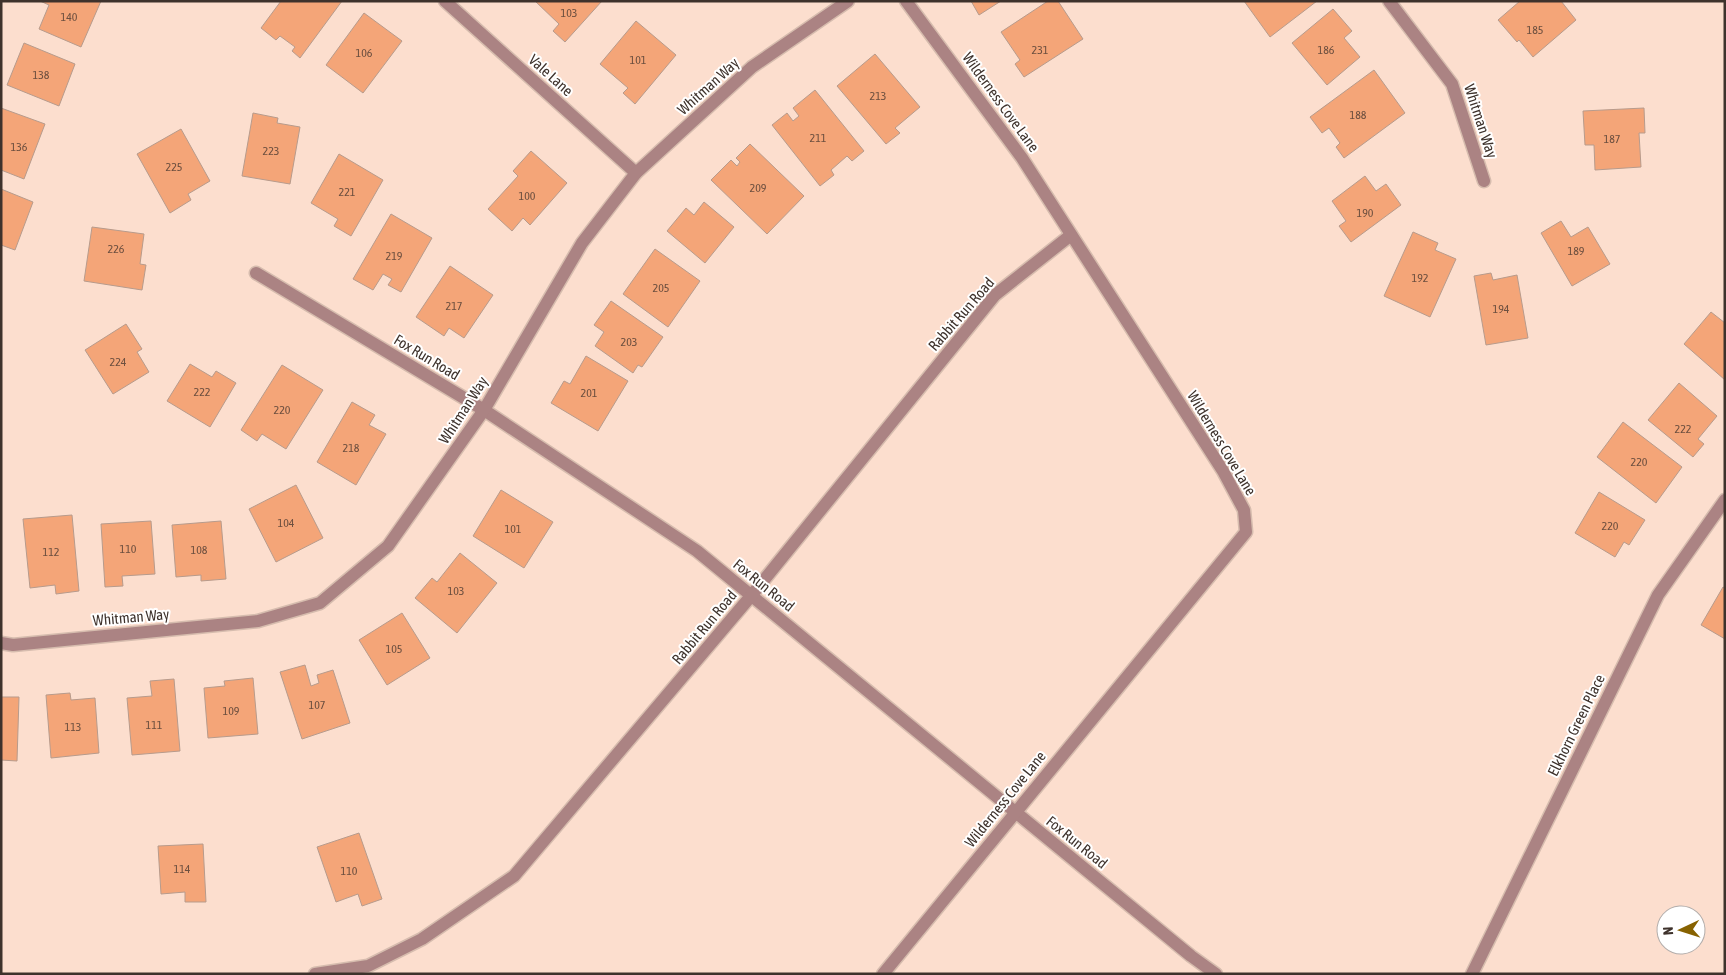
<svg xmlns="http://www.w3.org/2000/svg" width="1726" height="975" viewBox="0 0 1726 975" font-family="'Asap Condensed',sans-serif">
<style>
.building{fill:#f4a578;stroke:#b79b8c}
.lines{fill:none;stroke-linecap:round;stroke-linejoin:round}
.minor-casing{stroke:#d6bcae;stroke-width:15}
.minor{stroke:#ab8383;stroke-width:12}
.labels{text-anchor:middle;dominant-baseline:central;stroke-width:4;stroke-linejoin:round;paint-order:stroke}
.number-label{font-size:12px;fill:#6c4f3f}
.street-label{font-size:15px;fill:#3e322c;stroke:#fff}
</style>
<rect width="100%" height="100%" fill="#fcdece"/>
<g class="building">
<polygon points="40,1 101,1 81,47 39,29 49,5"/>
<polygon points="281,1 342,1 300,58 292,51 295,47 280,36 276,40 261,28"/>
<polygon points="535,1 602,1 565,42 553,31 559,24"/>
<polygon points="971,1 1001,1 979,15"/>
<polygon points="1048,1 1058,1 1083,39 1024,77 1015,64 1020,60 1001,32"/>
<polygon points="1244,1 1317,1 1270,37"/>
<polygon points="1520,1 1561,1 1576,20 1533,57 1519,40 1517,42 1498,20"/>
<polygon points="1333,9 1352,31 1344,38 1360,57 1327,85 1292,43"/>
<polygon points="364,13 402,41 363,93 326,65"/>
<polygon points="636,21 676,55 635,104 623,93 628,88 600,64"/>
<polygon points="24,43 75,64 59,106 7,85"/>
<polygon points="875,54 920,107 895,128 900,133 886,144 837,86"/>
<polygon points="1374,70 1405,113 1344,158 1336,147 1340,143 1329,128 1322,133 1310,117"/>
<polygon points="815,90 864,151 852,161 847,156 831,170 834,175 820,186 772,125 787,113 793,121 799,116 793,108"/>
<polygon points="1,108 45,124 24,179 1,170"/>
<polygon points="1644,108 1645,133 1639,133 1641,167 1595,170 1594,145 1585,145 1583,111"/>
<polygon points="253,113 278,118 277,123 300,127 290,184 242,176"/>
<polygon points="181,129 210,181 188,194 191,200 170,213 137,154"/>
<polygon points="750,144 804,196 767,234 711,180 731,160 737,166 740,162 736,158"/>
<polygon points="531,151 567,183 530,225 523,218 512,231 488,209 518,176 513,171"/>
<polygon points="339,154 383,180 351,236 334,226 338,219 311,203"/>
<polygon points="1365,176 1376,191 1386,184 1401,205 1351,242 1339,226 1346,221 1332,201"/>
<polygon points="1,189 33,202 15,250 1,245"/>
<polygon points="704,202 734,227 705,263 667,231 686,208 694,215"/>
<polygon points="391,214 432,238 401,292 388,285 392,279 383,274 373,290 353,279"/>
<polygon points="1561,221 1571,237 1588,227 1610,264 1572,286 1541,233"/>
<polygon points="92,227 144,234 140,264 146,265 142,290 84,281"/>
<polygon points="1413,232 1438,243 1435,250 1456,259 1430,317 1384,296"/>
<polygon points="655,249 700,281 668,327 623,294"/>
<polygon points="450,266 493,295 464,338 449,328 444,336 416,317"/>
<polygon points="1491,273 1493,280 1517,275 1528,338 1486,345 1474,276"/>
<polygon points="611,301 663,337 642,367 638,365 633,373 595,346 604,332 594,325"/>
<polygon points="1711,312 1725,323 1725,380 1684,344"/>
<polygon points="126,324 142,349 137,352 149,372 113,394 85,350"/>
<polygon points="586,356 628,381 598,431 551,403 564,381 570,384"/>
<polygon points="190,364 212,377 216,371 236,383 210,427 167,401"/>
<polygon points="282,365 323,390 286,449 262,434 257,441 241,430"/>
<polygon points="1679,383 1717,416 1698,439 1704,444 1693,457 1648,420"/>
<polygon points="352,402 375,415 369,425 386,434 356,485 317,462"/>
<polygon points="1623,422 1682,467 1656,503 1597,457"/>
<polygon points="296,485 323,538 276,562 249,509"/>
<polygon points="501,490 553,522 524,568 473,536"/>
<polygon points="1599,492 1645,520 1629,545 1624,542 1615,557 1575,533"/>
<polygon points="72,515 79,591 56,594 55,585 30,588 23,519"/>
<polygon points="151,521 155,574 122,576 123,586 105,587 101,524"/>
<polygon points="221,521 226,579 201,581 201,575 176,577 172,525"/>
<polygon points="460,553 497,583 457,633 415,598 432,578 437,582"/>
<polygon points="1723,587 1725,588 1725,639 1701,625"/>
<polygon points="402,613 430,658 387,685 359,640"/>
<polygon points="305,665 311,686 319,683 317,675 333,670 350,723 302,739 280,672"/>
<polygon points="253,678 258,734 208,738 204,688 225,686 224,681"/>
<polygon points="174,679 180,751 132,755 127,698 152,696 150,681"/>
<polygon points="70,693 71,700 95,698 99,753 51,758 46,695"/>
<polygon points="1,697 19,697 17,761 1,760"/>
<polygon points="359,833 382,899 362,906 358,894 336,902 317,847"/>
<polygon points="203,844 206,902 185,902 185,892 161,894 158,846"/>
</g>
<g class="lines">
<defs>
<g id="minor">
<polyline points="445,1 636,173"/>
<polyline points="1389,1 1452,84 1484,181"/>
<polyline points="256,273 484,410 697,551 1191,956 1216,974"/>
<polyline points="1,643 13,645 258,621 320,603 388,546 484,410 582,243 636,173 752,67 848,1"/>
<polyline points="315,974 368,966 422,939 514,876 751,596 995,295 1071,235"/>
<polyline points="883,974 1246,532 1244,510 1223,471 1022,158 906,1"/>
<polyline points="1472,974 1658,595 1725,500"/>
</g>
</defs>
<use href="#minor" class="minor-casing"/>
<use href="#minor" class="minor"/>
</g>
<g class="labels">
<g class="number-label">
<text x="569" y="13">103</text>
<text x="69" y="17">140</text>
<text x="1535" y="30">185</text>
<text x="1040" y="50">231</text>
<text x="1326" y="50">186</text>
<text x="364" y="53">106</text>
<text x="638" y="60">101</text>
<text x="41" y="75">138</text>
<text x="878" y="96">213</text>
<text x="1358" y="115">188</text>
<text x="818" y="138">211</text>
<text x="1612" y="139">187</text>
<text x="19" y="147">136</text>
<text x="271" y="151">223</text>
<text x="174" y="167">225</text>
<text x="758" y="188">209</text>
<text x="347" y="192">221</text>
<text x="527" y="196">100</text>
<text x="1365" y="213">190</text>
<text x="116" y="249">226</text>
<text x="1576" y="251">189</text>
<text x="394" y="256">219</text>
<text x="1420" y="278">192</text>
<text x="661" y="288">205</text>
<text x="454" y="306">217</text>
<text x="1501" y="309">194</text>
<text x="629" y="342">203</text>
<text x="118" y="362">224</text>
<text x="202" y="392">222</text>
<text x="589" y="393">201</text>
<text x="282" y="410">220</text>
<text x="1683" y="429">222</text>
<text x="351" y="448">218</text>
<text x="1639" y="462">220</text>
<text x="286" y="523">104</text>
<text x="1610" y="526">220</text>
<text x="513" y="529">101</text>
<text x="128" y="549">110</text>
<text x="199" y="550">108</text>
<text x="51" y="552">112</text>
<text x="456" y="591">103</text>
<text x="394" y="649">105</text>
<text x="317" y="705">107</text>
<text x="231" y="711">109</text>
<text x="154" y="725">111</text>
<text x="73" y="727">113</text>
<text x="182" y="869">114</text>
<text x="349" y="871">110</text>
</g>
<g class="street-label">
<text transform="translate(551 75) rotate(42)">Vale Lane</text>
<text transform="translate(708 86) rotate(-42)">Whitman Way</text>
<text transform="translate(1001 102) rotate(54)">Wilderness Cove Lane</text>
<text transform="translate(1481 121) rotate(72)">Whitman Way</text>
<text transform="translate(961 314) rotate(-49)">Rabbit Run Road</text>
<text transform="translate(427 357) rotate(31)">Fox Run Road</text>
<text transform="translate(463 410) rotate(-57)">Whitman Way</text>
<text transform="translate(1222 443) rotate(59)">Wilderness Cove Lane</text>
<text transform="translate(764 585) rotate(39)">Fox Run Road</text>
<text transform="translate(131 617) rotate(-5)">Whitman Way</text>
<text transform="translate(704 627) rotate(-50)">Rabbit Run Road</text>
<text transform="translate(1576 725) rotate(-64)">Elkhorn Green Place</text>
<text transform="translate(1005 799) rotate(-51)">Wilderness Cove Lane</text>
<text transform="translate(1077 842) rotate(39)">Fox Run Road</text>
</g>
</g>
<rect width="1726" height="975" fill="none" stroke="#3e322c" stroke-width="5"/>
<g transform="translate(1681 930) rotate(266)"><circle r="24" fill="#ffffff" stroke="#b2adab"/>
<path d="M0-4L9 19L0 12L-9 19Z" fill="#876200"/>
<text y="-8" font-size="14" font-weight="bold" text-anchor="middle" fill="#3e322c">N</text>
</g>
</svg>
